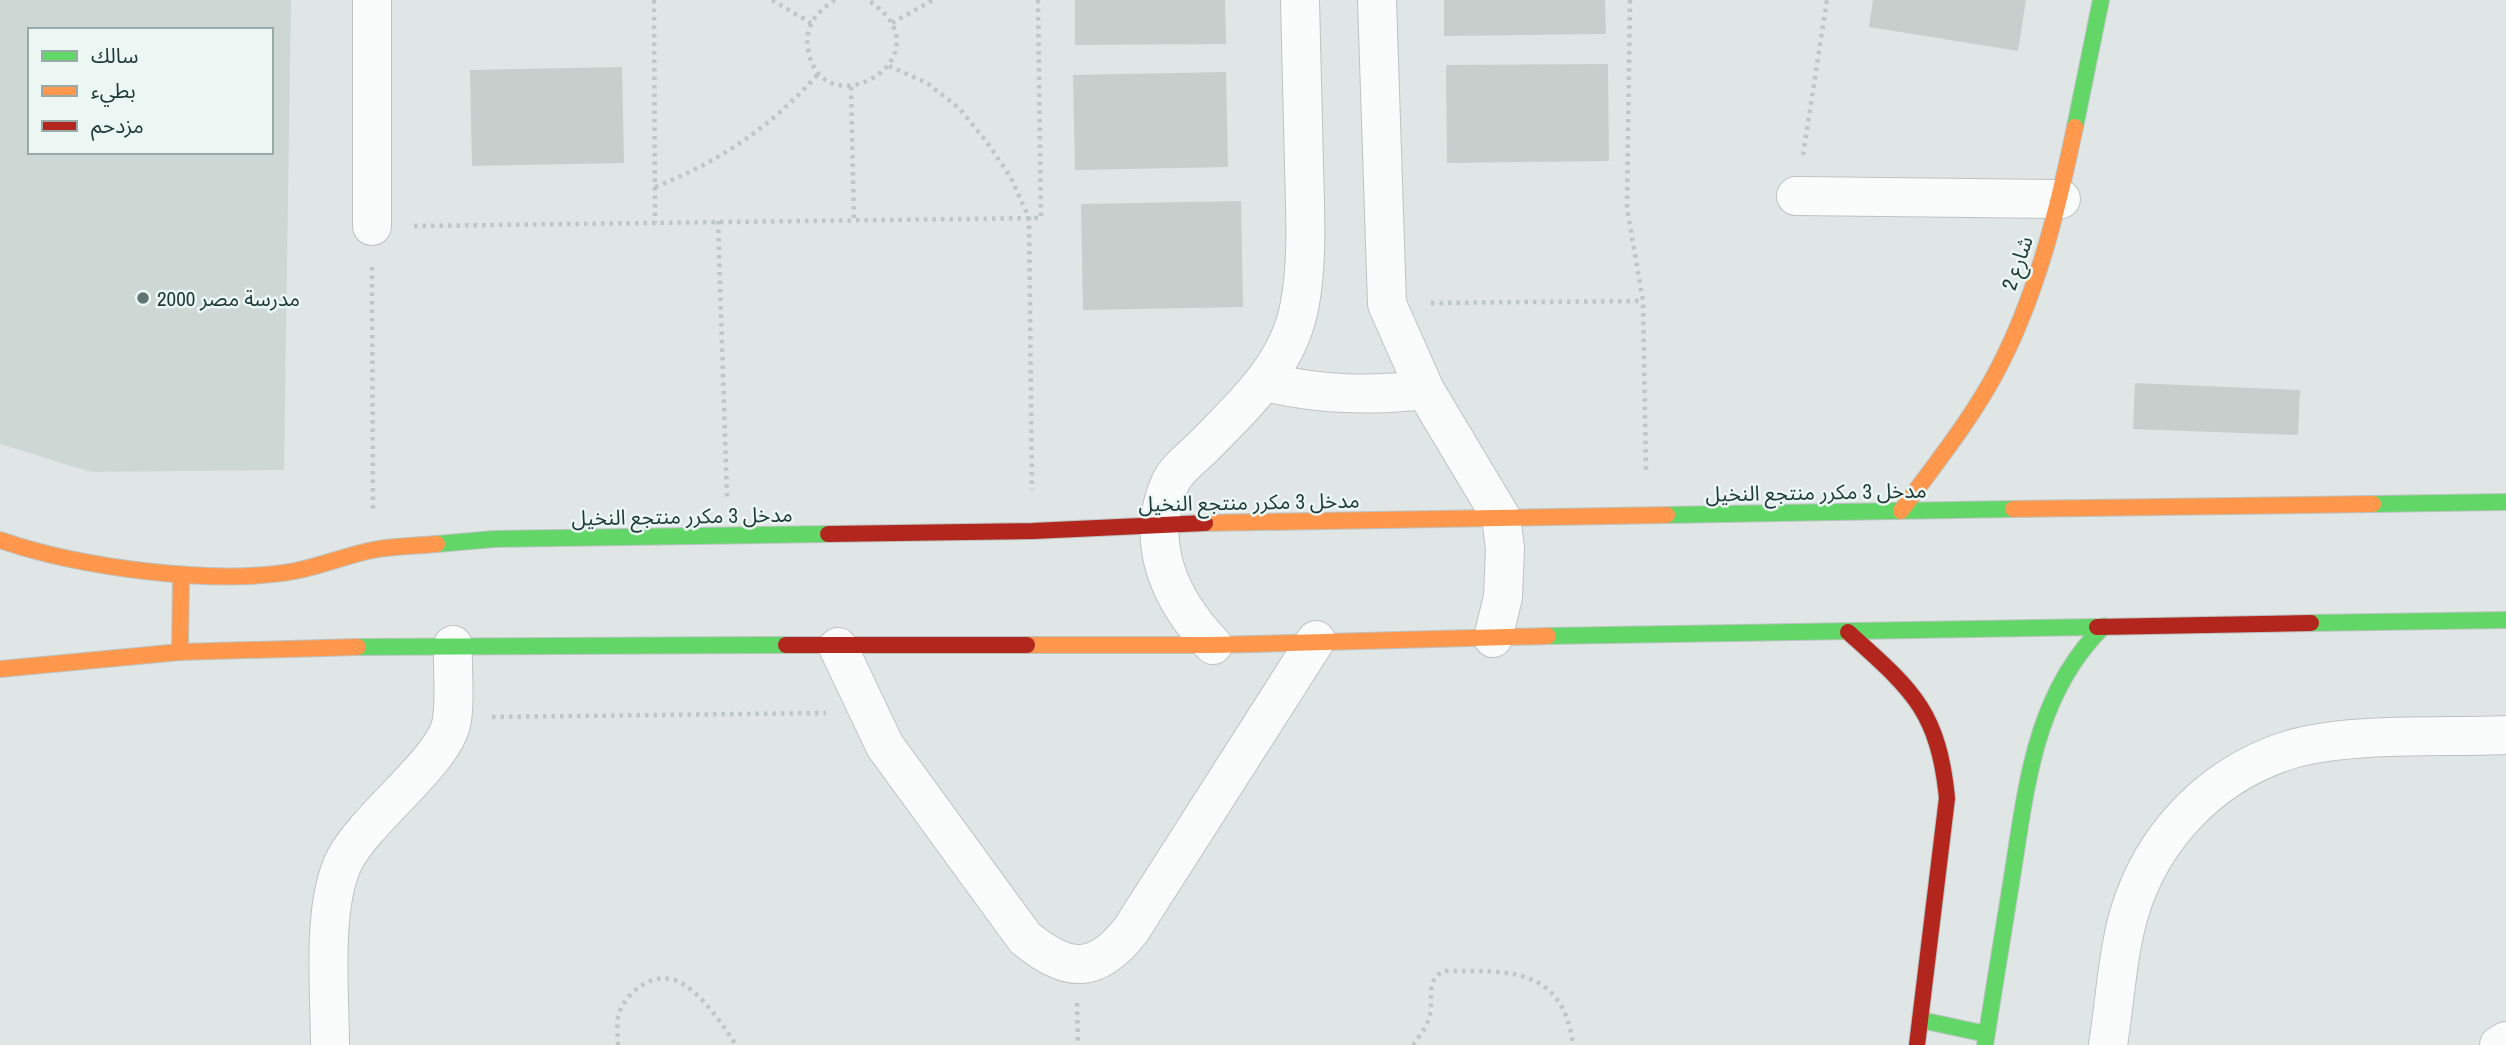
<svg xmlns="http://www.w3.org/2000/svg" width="2506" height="1045" viewBox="0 0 2506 1045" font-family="'Archivo Narrow','Noto Sans Arabic',sans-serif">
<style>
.built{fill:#cdd8d5;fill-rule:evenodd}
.building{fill:#c7cecb}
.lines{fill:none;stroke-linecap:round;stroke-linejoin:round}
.street-casing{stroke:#bdc3c2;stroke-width:40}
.fast-casing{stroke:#bbc4c2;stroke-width:18}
.slow-casing{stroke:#bbc4c2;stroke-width:18}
.jam-casing{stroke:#bbc4c2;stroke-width:18}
.path{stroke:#bdc8c6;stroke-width:4.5;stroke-dasharray:3.5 5;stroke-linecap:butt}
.street{stroke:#fafbfb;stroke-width:38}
.fast{stroke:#63d668;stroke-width:16}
.slow{stroke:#ff974d;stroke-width:16}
.jam{stroke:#b3261e;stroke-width:16}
.poi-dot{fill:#617674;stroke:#ecf7f3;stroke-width:2.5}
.labels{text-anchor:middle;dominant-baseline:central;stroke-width:5;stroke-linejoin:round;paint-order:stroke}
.street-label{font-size:21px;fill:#1d3a37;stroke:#ecf7f3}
.poi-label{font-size:21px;fill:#1d3a37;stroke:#ecf7f3;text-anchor:start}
</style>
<rect width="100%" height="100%" fill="#e0e6e5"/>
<path class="built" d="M 0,0 L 291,0 L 284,470 L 91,472 L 0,444 ZM 30,30 L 271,30 L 271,152 L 30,152 Z"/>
<g class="building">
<polygon points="1075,0 1225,0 1226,44 1075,45"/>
<polygon points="1444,0 1605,0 1606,34 1444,36"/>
<polygon points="1873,0 2026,0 2018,51 1869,27"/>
<polygon points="1608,64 1609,161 1447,163 1446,65"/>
<polygon points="622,67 624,163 472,166 470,70"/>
<polygon points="1226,72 1228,167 1075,170 1073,75"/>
<polygon points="1241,201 1243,307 1083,310 1081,204"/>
<polygon points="2135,383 2300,390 2298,435 2133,429"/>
</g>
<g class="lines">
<defs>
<g id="street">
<polyline points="372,0 372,226"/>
<polyline points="1377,0 1387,304 1425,390 1501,517 1505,548 1503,597 1493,638"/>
<polyline points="1796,196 2061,199"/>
<path d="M 1266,382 C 1321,395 1369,396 1425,390"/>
<path d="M 1213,645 C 1170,600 1143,542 1171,481 C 1177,469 1194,456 1204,446 C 1245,404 1290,364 1300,303 C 1308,259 1305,210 1304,165 C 1303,110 1301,55 1300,0"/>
<path d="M 838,647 L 885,746 L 1025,938 C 1068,973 1096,975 1131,930 L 1316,640"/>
<path d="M 330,1045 C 330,993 321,905 345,859 C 366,819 441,763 451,725 C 456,703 452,668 453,645"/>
<path d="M 2108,1045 C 2115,1002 2117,956 2129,914 C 2152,836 2212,774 2289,750 C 2348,732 2443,738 2506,735"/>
<polyline points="2499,1045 2506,1041"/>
</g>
<g id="fast">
<polyline points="2075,127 2101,0"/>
<polyline points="2373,504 2506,502"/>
<polyline points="1667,515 2013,509"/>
<polyline points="437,544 494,539 828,534"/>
<polyline points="2311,623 2506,620"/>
<polyline points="1548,636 2097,627"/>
<polyline points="358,647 786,645"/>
<polyline points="1921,1020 1986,1034"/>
<path d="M 1985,1045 C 1994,987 2004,929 2013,871 C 2027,782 2036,692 2104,626"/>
</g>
<g id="slow">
<polyline points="2013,509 2373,504"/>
<path d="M 1901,511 C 1935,464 1973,418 2000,365 C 2038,291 2058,208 2075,127"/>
<polyline points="1205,523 1667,515"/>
<path d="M 0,540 C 78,567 214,586 295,571 C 322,566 347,555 373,550 C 394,546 416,546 437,544"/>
<polyline points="1027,645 1213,645 1548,636"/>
<polyline points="180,652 181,575"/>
<polyline points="0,669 180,652 358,647"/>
</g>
<g id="jam">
<polyline points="828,534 1033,531 1205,523"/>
<polyline points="2097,627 2311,623"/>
<path d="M 1848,632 C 1911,689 1938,709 1947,798 L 1917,1045"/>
<polyline points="786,645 1027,645"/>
</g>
</defs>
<use href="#street" class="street-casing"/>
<use href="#fast" class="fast-casing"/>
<use href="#slow" class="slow-casing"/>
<use href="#jam" class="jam-casing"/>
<g class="path">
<polyline points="654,0 655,223"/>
<polyline points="772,0 811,23"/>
<path d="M 835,0 C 817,12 804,26 808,49 C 821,132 954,56 868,0"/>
<polyline points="1630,0 1627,208 1643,301 1646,474"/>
<polyline points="892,23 933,0"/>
<polyline points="889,66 927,83 960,109 986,141 1010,176 1029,218 1032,490"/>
<polyline points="851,87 854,220"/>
<polyline points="1803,155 1827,0"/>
<path d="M 655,187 C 721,161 772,126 819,73"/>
<polyline points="718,221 727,497"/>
<polyline points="414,226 1041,218 1038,0"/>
<polyline points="372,267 373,510"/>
<polyline points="1431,303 1643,301"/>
<polyline points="492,717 826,713"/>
<polyline points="1077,1003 1078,1045"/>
<path d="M 618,1045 C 618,1035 616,1022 619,1013 C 628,989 658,968 683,984 C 704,997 723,1025 736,1045"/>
<path d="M 1413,1045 C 1418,1038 1425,1029 1428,1021 C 1436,1002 1423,983 1443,971 C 1508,971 1563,966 1573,1045"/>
</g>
<use href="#street" class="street"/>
<use href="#fast" class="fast"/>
<use href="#slow" class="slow"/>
<use href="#jam" class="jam"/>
</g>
<circle class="poi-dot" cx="143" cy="298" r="7"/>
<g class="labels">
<g class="street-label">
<text transform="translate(2017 263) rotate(-71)">شارع 2</text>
<text transform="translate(1816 492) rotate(-1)">مدخل 3 مكرر منتجع النخيل</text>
<text transform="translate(1249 502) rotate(-1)">مدخل 3 مكرر منتجع النخيل</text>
<text transform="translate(682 516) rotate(-1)">مدخل 3 مكرر منتجع النخيل</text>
</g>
<g class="poi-label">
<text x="157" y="298">مدرسة مصر 2000</text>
</g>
</g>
<rect x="28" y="28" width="245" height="126" fill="#ecf7f3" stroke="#99aba8" stroke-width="2"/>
<rect x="42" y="51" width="35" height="10" fill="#63d668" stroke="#99aba8" stroke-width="2"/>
<text x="91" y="63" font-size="21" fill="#1d3a37">سالك</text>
<rect x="42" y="86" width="35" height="10" fill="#ff974d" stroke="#99aba8" stroke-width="2"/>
<text x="91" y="98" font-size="21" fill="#1d3a37">بطيء</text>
<rect x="42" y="121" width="35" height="10" fill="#b3261e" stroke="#99aba8" stroke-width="2"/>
<text x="91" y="133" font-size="21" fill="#1d3a37">مزدحم</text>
</svg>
